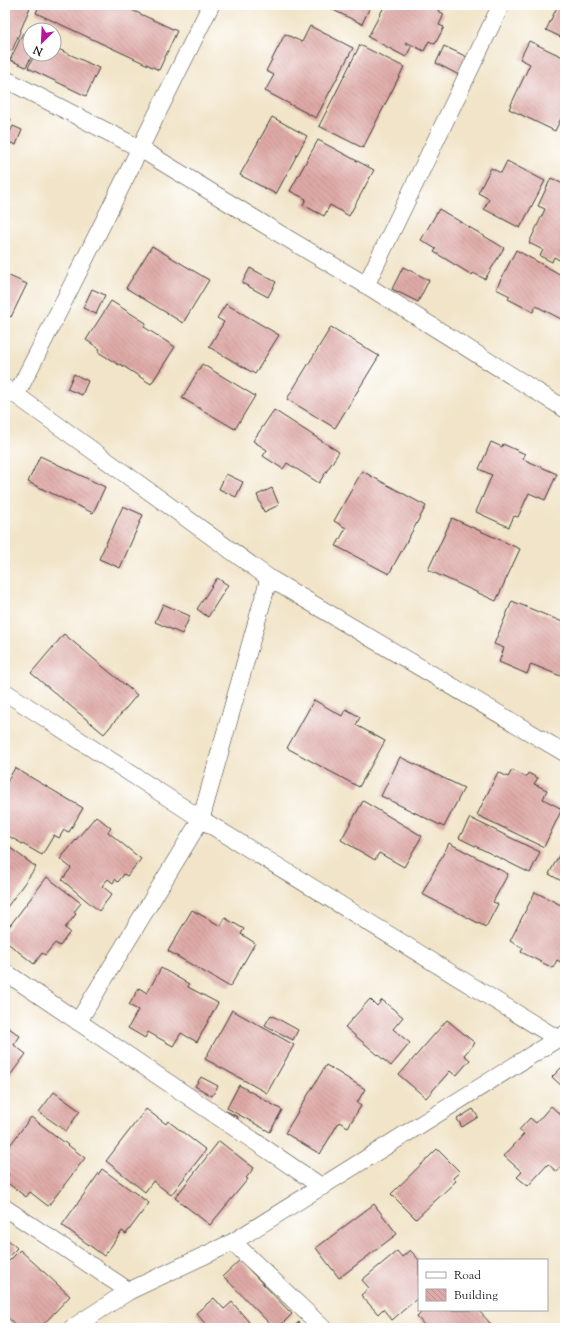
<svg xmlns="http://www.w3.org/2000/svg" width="570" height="1333" viewBox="0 0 570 1333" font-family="'Sorts Mill Goudy',serif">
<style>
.building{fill:url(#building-back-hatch)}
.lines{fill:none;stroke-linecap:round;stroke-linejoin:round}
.street-casing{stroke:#3c3a36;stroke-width:18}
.street{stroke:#fff;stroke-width:17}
</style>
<defs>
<pattern id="building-back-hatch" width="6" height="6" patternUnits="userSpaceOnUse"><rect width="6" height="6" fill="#dea9a6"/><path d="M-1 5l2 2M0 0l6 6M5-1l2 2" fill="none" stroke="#be918e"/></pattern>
</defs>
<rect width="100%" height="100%" fill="#fff"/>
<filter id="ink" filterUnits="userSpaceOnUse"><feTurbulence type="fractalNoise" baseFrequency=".025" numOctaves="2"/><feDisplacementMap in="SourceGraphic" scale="8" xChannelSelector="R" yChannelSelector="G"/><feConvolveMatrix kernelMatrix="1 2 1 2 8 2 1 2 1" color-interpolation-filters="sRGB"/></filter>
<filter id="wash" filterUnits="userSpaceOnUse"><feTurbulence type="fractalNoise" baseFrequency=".012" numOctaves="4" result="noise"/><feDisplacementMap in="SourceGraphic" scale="16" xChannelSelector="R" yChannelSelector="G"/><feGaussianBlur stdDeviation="0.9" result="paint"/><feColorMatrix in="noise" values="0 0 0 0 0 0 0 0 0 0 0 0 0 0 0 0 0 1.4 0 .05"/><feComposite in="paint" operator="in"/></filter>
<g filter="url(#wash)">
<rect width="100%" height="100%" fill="#f1e4c8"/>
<g id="blocks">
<g class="building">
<polygon points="5,5 31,5 12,51 7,49 5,54"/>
<polygon points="39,5 121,5 177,31 159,70 36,13"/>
<polygon points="323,5 371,5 362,24"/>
<polygon points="385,5 441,5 438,11 444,14 439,25 444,27 435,44 429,41 424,51 406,42 405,44 411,47 406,57 368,37"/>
<polygon points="558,5 565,5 565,39 546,30"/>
<polygon points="310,26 353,48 316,118 265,91 274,75 266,71 285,34 302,42"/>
<polygon points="23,33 30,36 30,54 33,54 26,67 10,60"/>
<polygon points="529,41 565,58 565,110 555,131 509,109 530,64 520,59"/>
<polygon points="360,45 404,67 363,148 319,126"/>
<polygon points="444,46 467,57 459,75 436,63"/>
<polygon points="54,47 99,68 86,96 28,68 35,54 54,54"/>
<polygon points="5,116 11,119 5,130"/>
<polygon points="272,117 307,136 276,194 240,175"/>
<polygon points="13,126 22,130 16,145 6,141"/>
<polygon points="318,140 374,170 349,216 330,205 324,216 303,205 306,199 290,191"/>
<polygon points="565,143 565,153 561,151"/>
<polygon points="507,161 545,181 520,228 484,209 489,199 478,193 491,168 501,173"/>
<polygon points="551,178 565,185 565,263 554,257 552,262 540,256 543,250 529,243 545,209 538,206"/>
<polygon points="439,209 504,248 485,279 473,273 472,275 434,252 436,249 421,240"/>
<polygon points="152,246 209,280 183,323 126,288"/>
<polygon points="516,250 565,277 565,316 563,320 536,306 533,312 508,299 510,296 496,289"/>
<polygon points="403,267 429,280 418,302 392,289"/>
<polygon points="250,268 276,282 268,297 242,283"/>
<polygon points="5,274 27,284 11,317 5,314"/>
<polygon points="92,289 105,295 96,314 83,308"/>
<polygon points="111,301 146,323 144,327 175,347 151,384 120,364 119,365 98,352 100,349 86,340"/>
<polygon points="226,304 279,335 255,374 209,347 224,322 217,318"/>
<polygon points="331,327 379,356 335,428 287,399"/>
<polygon points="202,364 255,396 235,429 182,398"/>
<polygon points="74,374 88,381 82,395 67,389"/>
<polygon points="274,410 339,452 319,483 287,463 283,469 263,456 267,450 253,441"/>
<polygon points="491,442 502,447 503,444 525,454 523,459 557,474 545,500 529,493 518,517 514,516 509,527 476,512 492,475 479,469"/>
<polygon points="40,456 105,487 93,513 28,482"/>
<polygon points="362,471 426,506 389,574 336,546 346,528 334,521"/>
<polygon points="226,474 243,482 236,497 219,489"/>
<polygon points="272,488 279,505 264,512 257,495"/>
<polygon points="123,506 143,515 120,568 99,559"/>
<polygon points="452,518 520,549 496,601 428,570"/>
<polygon points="217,578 228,585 208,617 197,609"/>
<polygon points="512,601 565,623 565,671 563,677 531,664 527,674 499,662 504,648 494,644"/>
<polygon points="163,604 190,616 182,634 155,622"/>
<polygon points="64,634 137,695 104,734 31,673"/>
<polygon points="314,700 342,716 346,709 360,717 356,725 385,741 359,787 287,748"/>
<polygon points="400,757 464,788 444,827 381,796"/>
<polygon points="15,768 83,808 69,832 64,830 59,838 54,835 42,855 5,834 5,785"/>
<polygon points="512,770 526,777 528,773 538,778 534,784 547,790 543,799 562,809 544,847 477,815 498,772 508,777"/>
<polygon points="363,801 422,836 404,867 379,853 375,860 341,840"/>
<polygon points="96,816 111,828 108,832 141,859 127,876 124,874 118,882 115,879 113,883 108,879 102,886 112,894 99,911 62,880 71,868 60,859"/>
<polygon points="470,818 540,852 530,873 459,838"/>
<polygon points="449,843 508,874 493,902 498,904 486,927 422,894"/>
<polygon points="5,844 36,867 5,910"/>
<polygon points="565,844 565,883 549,874"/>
<polygon points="47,877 81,903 74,912 76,914 65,928 70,932 60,946 55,943 45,955 42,953 34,964 5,941 5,932"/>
<polygon points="535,892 565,907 565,964 557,960 553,968 521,952 523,948 510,941"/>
<polygon points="192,910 221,926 225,918 244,929 241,934 255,943 230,987 168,951"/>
<polygon points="161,968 189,984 188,987 218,1003 197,1042 181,1033 173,1046 148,1032 145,1038 128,1028 138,1010 129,1005 139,988 147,993"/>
<polygon points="370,999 377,1006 382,1000 403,1017 393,1029 410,1043 391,1066 345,1027"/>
<polygon points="232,1010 294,1045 267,1093 205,1059"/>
<polygon points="271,1015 298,1030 293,1040 265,1025"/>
<polygon points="447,1020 475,1043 464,1055 470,1060 456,1076 450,1071 426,1098 399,1075"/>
<polygon points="5,1025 20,1036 14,1045 26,1054 5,1082"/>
<polygon points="565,1064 565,1089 552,1077"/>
<polygon points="326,1065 365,1089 357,1103 361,1106 348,1127 339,1122 320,1154 285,1133"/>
<polygon points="201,1077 218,1086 212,1096 195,1086"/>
<polygon points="239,1085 282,1110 270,1132 227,1108"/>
<polygon points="54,1092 80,1111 66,1131 39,1112"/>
<polygon points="551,1106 565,1119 565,1152 562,1155 565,1158 565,1163 557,1172 548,1164 528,1186 517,1177 522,1172 504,1156 524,1134 519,1130 530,1118 536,1123"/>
<polygon points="146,1109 166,1124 168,1121 206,1150 171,1195 153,1181 145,1192 106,1161"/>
<polygon points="473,1109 478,1117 462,1127 457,1119"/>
<polygon points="226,1111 238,1117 236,1121 224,1114"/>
<polygon points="31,1117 85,1158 48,1206 30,1192 26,1197 5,1181 9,1174 5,1171 5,1152"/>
<polygon points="219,1141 254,1168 246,1178 248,1179 210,1225 175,1198"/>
<polygon points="437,1149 460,1172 453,1178 456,1181 416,1219 391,1194"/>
<polygon points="102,1169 149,1203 126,1234 122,1231 104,1256 62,1225"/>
<polygon points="374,1204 397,1234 339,1278 316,1248"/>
<polygon points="5,1237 17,1248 5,1260"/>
<polygon points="20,1250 70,1296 40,1328 19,1328 5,1315 5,1265"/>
<polygon points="410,1250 419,1260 419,1297 392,1320 383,1309 378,1314 361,1295 369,1288 362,1280 397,1251 402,1257"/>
<polygon points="240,1260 292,1314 278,1328 274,1328 223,1276"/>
<polygon points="214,1298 224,1309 232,1302 254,1328 204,1328 207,1326 196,1313"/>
<polygon points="424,1310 478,1310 492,1325 489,1328 423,1328 425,1326 417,1317"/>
<polygon points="299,1322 304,1328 292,1328"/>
</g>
</g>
</g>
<g filter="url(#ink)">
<use href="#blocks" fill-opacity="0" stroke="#3c3a36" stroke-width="1"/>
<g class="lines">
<defs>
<g id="street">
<polyline points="5,79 139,148 280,234 366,285 565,409"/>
<polyline points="366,285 501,5"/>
<polyline points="5,388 16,395 269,578 565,753"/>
<path d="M 16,395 C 83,266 146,135 211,5"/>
<polyline points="5,692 201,819 558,1039"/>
<polyline points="5,972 322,1187"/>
<polyline points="78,1022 201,819 269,578"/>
<polyline points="5,1208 129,1291"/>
<polyline points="233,1242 323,1328"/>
<polyline points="72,1328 129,1291 233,1242 565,1034"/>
</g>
</defs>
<use href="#street" class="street-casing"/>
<use href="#street" class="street"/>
</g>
</g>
<rect width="570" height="1333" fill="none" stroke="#fff" stroke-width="20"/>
<rect x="418" y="1259" width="130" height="52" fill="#ffffff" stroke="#a4a4a4"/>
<rect x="426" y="1272" width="20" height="6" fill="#ffffff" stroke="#a4a4a4"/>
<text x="454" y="1279" font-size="12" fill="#1c1c1c">Road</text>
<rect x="426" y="1289" width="20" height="12" fill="url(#building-back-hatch)" stroke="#a4a4a4"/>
<text x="454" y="1299" font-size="12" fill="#1c1c1c">Building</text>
<g transform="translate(42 42) rotate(204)"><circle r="19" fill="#ffffff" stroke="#a4a4a4"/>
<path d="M0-3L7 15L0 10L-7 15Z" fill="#b5179e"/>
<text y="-6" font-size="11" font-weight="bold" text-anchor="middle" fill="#1c1c1c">N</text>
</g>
</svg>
